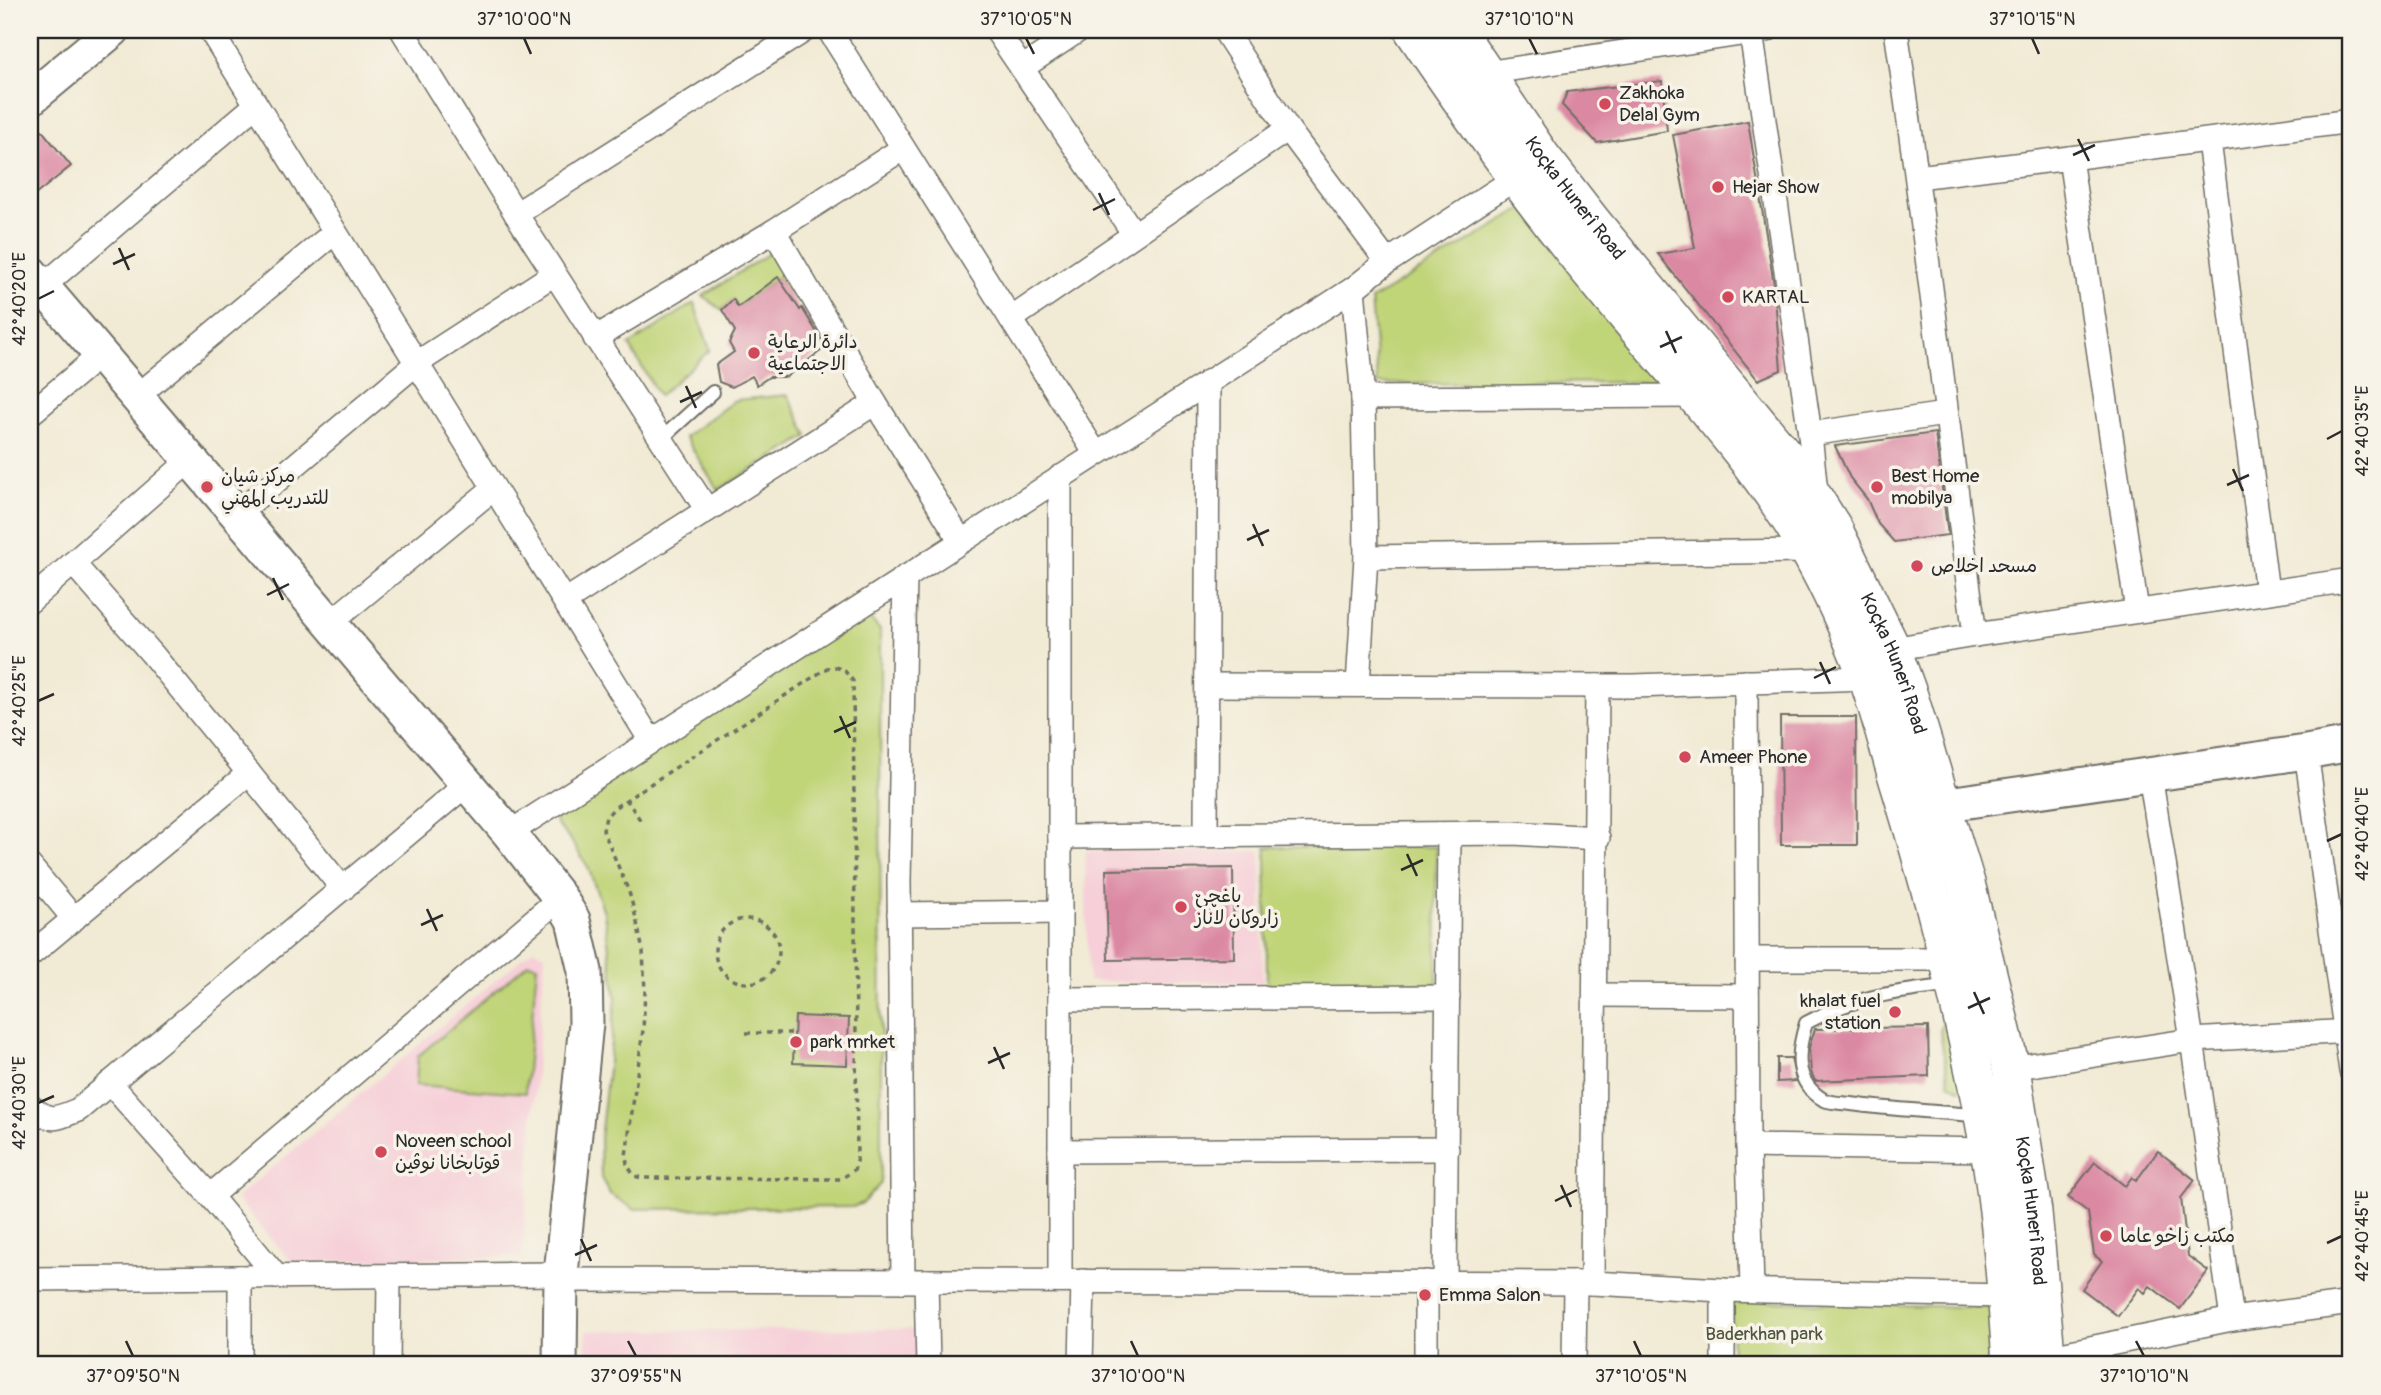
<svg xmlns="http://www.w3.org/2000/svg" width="2381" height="1395" viewBox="0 0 2381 1395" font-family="Pangolin,'Playpen Sans Arabic',sans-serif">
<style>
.built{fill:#f6cfd8}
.green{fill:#c0d478;stroke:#768052;stroke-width:2}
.building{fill:#db88a3}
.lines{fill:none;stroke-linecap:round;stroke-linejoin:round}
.lane-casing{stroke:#706e66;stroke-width:16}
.street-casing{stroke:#706e66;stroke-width:26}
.secondary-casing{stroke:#706e66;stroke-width:37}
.primary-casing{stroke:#706e66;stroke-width:40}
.path{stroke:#706e66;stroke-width:3.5;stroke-dasharray:5 5;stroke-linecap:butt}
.lane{stroke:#fff;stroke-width:12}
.street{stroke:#fff;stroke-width:23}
.secondary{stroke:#fff;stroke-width:33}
.primary{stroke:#fff;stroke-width:37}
.ticks{fill:none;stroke:#2b2b2b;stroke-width:2.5}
.poi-dot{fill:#d1495b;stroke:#f7f3e8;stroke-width:2.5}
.labels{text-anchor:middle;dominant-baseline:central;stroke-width:7;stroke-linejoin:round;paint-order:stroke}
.poi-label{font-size:19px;fill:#2b2b2b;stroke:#f7f3e8;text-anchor:start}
.street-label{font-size:19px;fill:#2b2b2b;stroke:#f7f3e8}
.park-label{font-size:19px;fill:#50553e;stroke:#f7f3e8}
.neatline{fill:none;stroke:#2b2b2b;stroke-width:2.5}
.ticks-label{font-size:18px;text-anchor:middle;fill:#2b2b2b}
</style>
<rect width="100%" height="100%" fill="#f7f3e8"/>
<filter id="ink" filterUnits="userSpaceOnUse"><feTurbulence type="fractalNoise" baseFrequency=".0143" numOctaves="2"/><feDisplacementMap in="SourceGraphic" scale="14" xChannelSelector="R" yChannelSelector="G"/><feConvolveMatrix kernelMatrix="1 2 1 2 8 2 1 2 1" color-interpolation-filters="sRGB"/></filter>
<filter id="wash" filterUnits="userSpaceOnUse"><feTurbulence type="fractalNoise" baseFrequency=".00686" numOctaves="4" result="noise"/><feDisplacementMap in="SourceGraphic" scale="28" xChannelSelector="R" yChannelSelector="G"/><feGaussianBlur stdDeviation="1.57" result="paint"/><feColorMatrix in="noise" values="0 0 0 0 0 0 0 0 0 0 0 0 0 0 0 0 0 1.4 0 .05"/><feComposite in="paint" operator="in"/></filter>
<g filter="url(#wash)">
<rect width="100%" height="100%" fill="#f1ead4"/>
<g class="built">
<polygon points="1085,851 1261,851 1263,983 1088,981"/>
<polygon points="533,949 545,954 522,1256 292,1262 236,1198"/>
<polygon points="922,1329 922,1365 586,1365 586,1331"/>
</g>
<g class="green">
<polygon points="1526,207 1667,382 1378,384 1371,300"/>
<polygon points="774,250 800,289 788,293 778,277 738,307 733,300 722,310 703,296"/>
<polygon points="694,303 710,350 659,396 629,345"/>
<polygon points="788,395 808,436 718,490 685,437 735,400"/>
<polygon points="864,612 880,630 881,1183 863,1203 853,1207 634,1209 610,1194 601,1178 600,1139 616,999 604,912 588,867 570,839 557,825 553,814 559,805 741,697"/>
<polygon points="1266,847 1436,847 1437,984 1267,985"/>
<polygon points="528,963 537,965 525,1093 416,1085 418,1056"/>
<polygon points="1944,1017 1972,1090 1959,1089 1949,1083 1940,1032"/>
<polygon points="1731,1300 1996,1308 2000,1365 1732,1365"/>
</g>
<g id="blocks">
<g class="building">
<polygon points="1662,81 1667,131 1597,143 1562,105 1567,92"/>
<polygon points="1748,121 1774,285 1781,370 1758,380 1658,254 1695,248 1673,135"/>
<polygon points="40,128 71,166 30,199 30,136"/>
<polygon points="778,277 800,310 802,308 826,347 786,377 769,377 757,385 752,376 732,387 719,382 716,365 734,352 729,343 735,331 722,310 733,299 738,307"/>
<polygon points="1935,433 1948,535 1894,542 1878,524 1867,499 1850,478 1835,446"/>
<polygon points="1780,717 1856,717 1857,845 1781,845"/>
<polygon points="1233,868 1234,958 1108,960 1106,870"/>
<polygon points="795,1016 849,1018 847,1065 793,1063"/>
<polygon points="1928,1027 1929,1076 1815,1081 1811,1072 1809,1048 1815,1029"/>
<polygon points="1777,1058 1791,1058 1796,1081 1777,1082"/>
<polygon points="2158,1151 2195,1180 2181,1198 2188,1256 2208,1271 2180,1309 2150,1286 2145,1293 2139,1288 2118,1316 2082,1289 2102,1261 2094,1255 2088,1212 2068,1197 2095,1162 2125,1186 2132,1177 2136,1181"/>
</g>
</g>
</g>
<g filter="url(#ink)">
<use href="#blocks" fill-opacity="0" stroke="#706e66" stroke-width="2"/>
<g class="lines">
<defs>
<g id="lane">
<polyline points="661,439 713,392"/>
<path d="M 1953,985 C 1896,992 1857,995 1806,1023 C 1797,1052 1793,1082 1824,1100 C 1831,1103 1843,1103 1851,1104 C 1894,1110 1937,1111 1981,1116"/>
</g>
<g id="street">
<polyline points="210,30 651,741"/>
<polyline points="402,30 516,214 707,510"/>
<polyline points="829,30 1096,454"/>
<polyline points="996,30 1134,234"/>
<polyline points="1224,30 1288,129"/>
<path d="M 1896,30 C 1926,231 1948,433 1975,635"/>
<polyline points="1751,32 1810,434 1816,493"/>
<polyline points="1022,68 1079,30"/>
<polyline points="1485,73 1767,30"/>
<polyline points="2209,141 2267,592"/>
<polyline points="2070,158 2351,121"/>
<polyline points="1918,177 2070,158 2137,611"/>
<polyline points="516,214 805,30"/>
<polyline points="774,231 875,403 961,541"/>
<polyline points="42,287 256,105"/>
<polyline points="1353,289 1363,398 1366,557 1358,685"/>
<polyline points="1011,319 1288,129 1387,262"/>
<polyline points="595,338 774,231 902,149"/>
<polyline points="136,397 335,232"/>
<polyline points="1363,398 1694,396"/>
<polyline points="30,414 100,355"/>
<polyline points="1810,434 1945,414"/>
<polyline points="1060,477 1060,1281"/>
<polyline points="237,514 417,363 554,274"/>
<polyline points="1366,557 1808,551"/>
<polyline points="73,563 153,655 343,889"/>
<polyline points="30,601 190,460"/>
<polyline points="565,601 875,403"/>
<polyline points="330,623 494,488"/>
<polyline points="1892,649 1975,635 2351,580"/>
<polyline points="1746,682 1748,1146 1752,1290"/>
<polyline points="1208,685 1634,686 1867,678"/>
<polyline points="2306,752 2351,1071"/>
<polyline points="2150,775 2192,1040 2232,1319"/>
<polyline points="509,833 1353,289 1387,262 1516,178"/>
<polyline points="1206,835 1208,382"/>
<polyline points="1060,837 1513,833 1598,838"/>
<polyline points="30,866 74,919"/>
<polyline points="899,914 1060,912"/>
<polyline points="30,955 249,773"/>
<polyline points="1747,959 1947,959"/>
<polyline points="1596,995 1747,996"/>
<polyline points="1060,999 1448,997"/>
<polyline points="2011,1068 2192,1040 2351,1031"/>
<polyline points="110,1083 210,1196 277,1277"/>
<path d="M 30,1106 C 51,1123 54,1119 78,1110 L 467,784"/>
<polyline points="1748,1146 1989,1150"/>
<polyline points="1060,1151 1447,1149"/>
<polyline points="210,1196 560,898"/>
<polyline points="240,1277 240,1365"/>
<polyline points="30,1279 561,1274"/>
<polyline points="560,1280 1592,1283 1723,1290 2007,1296"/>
<polyline points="903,1281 899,881 905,577"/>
<polyline points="926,1281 928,1365"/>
<polyline points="1445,1283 1449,834"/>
<polyline points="1592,1283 1597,686"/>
<polyline points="1723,1290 1723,1365"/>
<polyline points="2046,1357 2232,1319 2351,1303"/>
<polyline points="388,1365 389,1276"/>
<polyline points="1081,1365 1083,1281"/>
<polyline points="1426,1365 1426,1282"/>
<polyline points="1574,1365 1575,1283"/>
</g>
<g id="secondary">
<polyline points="30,99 113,30"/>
<polyline points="30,272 509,833 560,898 573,920 585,971 586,1023 561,1274 560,1365"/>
<polyline points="1941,805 2306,752 2351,744"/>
</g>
<g id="primary">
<path d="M 1413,30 C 1473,119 1536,207 1605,290 C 1674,374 1756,457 1809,551 C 1831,590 1850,633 1866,674 C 1880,712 1889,752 1901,790 C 1937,907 1967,1027 1989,1148 C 2001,1219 2007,1293 2011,1365"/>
<path id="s1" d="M 1456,30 L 1541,156 L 1593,223 L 1795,468 L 1833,528 L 1892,649 L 1909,696 L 1966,883 L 2011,1068 L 2033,1212 L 2047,1365"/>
</g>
</defs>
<use href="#lane" class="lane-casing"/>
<use href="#street" class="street-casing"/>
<use href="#secondary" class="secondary-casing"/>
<use href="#primary" class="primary-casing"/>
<g class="path">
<polygon points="835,667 844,670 853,681 857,1162 854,1170 841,1179 642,1178 634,1176 627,1164 626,1156 643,1030 645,992 643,951 636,918 629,892 603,830 606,817 614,808 827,668"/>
<polyline points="626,799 641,821"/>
<circle cx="747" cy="951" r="32"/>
<polyline points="746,1033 795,1033"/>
<path d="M 1833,1365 C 1865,1358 1920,1357 1952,1365"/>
</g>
<use href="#lane" class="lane"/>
<use href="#street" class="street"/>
<use href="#secondary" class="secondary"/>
<use href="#primary" class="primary"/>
</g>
</g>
<path class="ticks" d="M 524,38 L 531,54M 1026,38 L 1034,54M 1529,38 L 1537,54M 2032,38 L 2039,54M 2078,139 L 2089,161M 2073,155 L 2095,145M 1099,193 L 1109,215M 1093,210 L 1115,199M 119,248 L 129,270M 113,264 L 135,254M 38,299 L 54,291M 1666,331 L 1676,353M 1660,347 L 1682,337M 686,386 L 696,408M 680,402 L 702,392M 2327,439 L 2342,431M 2233,469 L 2243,491M 2227,485 L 2249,475M 1253,524 L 1263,546M 1247,540 L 1269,530M 273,578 L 283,600M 267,595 L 289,584M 1820,662 L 1830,684M 1814,678 L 1836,667M 38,701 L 54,694M 840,716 L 850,738M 834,732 L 856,722M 2327,841 L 2342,834M 1407,854 L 1417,876M 1401,870 L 1423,860M 427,909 L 437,931M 421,925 L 443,915M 1974,992 L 1984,1014M 1968,1008 L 1990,998M 994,1047 L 1004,1069M 988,1063 L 1010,1053M 38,1103 L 54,1096M 1561,1185 L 1571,1207M 1555,1201 L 1577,1190M 581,1239 L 591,1261M 2327,1243 L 2342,1236M 575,1255 L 597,1245M 126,1341 L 133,1356M 628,1341 L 636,1356M 1131,1341 L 1138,1356M 1634,1341 L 1641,1356M 2136,1341 L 2144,1356"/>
<g class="poi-dot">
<circle cx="1605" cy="104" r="7"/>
<circle cx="1718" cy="187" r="7"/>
<circle cx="1728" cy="297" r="7"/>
<circle cx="754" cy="353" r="7"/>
<circle cx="207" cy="487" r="7"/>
<circle cx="1877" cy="487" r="7"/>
<circle cx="1917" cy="566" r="7"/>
<circle cx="1685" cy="757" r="7"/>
<circle cx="1181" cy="907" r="7"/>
<circle cx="1895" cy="1012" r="7"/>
<circle cx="796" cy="1042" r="7"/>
<circle cx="381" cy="1152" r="7"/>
<circle cx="2106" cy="1236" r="7"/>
<circle cx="1425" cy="1295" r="7"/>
</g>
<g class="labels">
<g class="poi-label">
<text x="1619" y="93">Zakhoka<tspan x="1619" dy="22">Delal Gym</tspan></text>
<text x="1732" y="187">Hejar Show</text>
<text x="1742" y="297">KARTAL</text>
<text x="768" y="342">دائرة الرعاية<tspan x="768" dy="22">الاجتماعية</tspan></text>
<text x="221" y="476">مركز شيان<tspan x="221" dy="22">للتدريب المهني</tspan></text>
<text x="1891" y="476">Best Home<tspan x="1891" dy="22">mobilya</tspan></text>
<text x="1931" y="566">مسحد اخلاص</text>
<text x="1699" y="757">Ameer Phone</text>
<text x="1195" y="896">باغچێ<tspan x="1195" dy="22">زاروكان لاناز</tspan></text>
<text x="1881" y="1001" text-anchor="end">khalat fuel<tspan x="1881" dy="22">station</tspan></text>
<text x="810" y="1042">park mrket</text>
<text x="395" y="1141">Noveen school<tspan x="395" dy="22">قوتابخانا نوڤين</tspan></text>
<text x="2120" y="1236">مكتب زاخو عاما</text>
<text x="1439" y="1295">Emma Salon</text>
</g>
<g class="street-label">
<text stroke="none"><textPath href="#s1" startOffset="206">Koçka Hunerî Road</textPath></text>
<text stroke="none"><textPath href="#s1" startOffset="774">Koçka Hunerî Road</textPath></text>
<text stroke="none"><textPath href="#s1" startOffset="1340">Koçka Hunerî Road</textPath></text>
</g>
<g class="park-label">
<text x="1764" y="1334">Baderkhan park</text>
</g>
</g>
<rect width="2381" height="1395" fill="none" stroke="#f7f3e8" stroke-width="77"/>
<rect x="38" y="38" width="2304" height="1318" class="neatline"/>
<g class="ticks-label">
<text x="524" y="25">37°10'00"N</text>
<text x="1026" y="25">37°10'05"N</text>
<text x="1529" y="25">37°10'10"N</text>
<text x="2032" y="25">37°10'15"N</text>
<text transform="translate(19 299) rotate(-90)" y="6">42°40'20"E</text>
<text transform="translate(2362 431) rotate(-90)" y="6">42°40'35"E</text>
<text transform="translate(19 701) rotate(-90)" y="6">42°40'25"E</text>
<text transform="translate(2362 834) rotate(-90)" y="6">42°40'40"E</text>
<text transform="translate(19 1103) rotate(-90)" y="6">42°40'30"E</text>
<text transform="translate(2362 1236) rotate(-90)" y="6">42°40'45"E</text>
<text x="133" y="1382">37°09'50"N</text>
<text x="636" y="1382">37°09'55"N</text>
<text x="1138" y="1382">37°10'00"N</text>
<text x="1641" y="1382">37°10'05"N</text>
<text x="2144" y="1382">37°10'10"N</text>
</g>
</svg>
